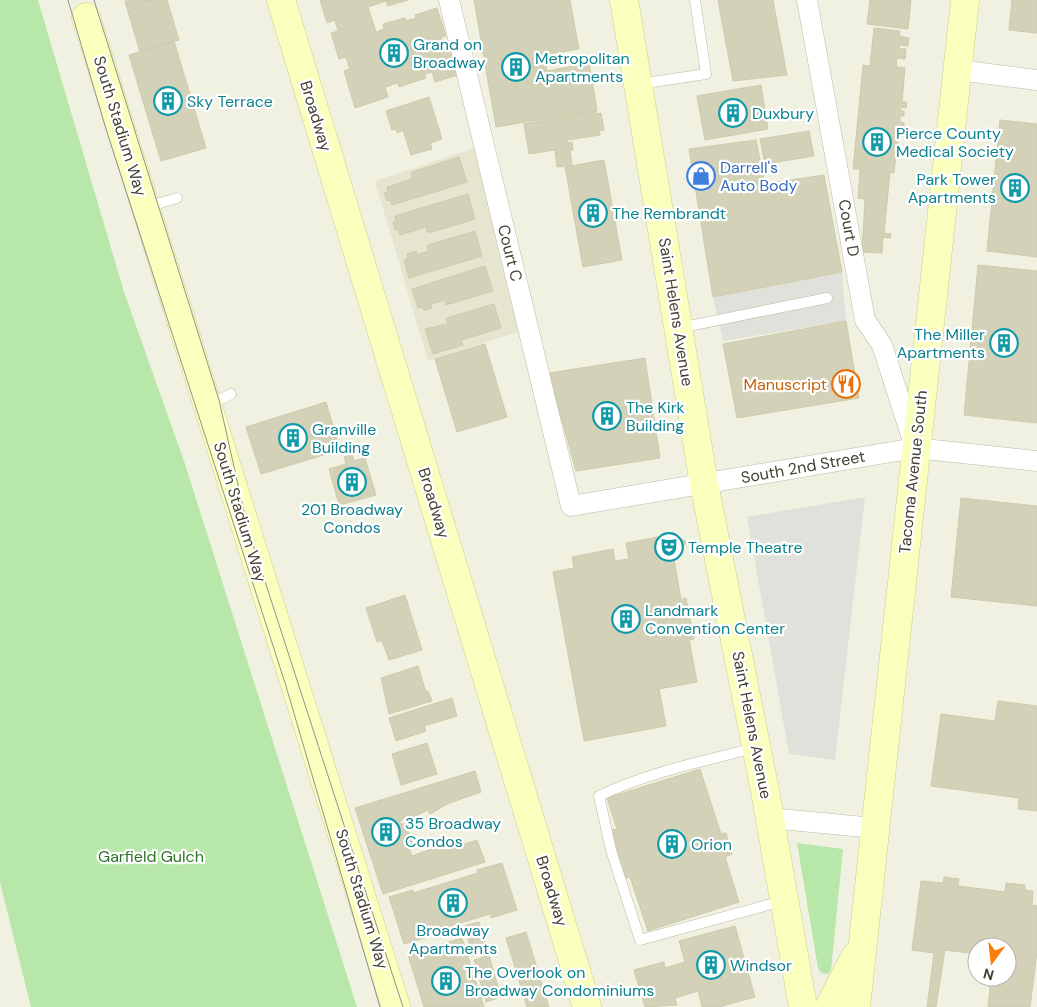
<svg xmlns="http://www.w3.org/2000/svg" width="1037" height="1007" viewBox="0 0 1037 1007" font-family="'DM Sans',sans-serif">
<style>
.residential{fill:#e5e5d0}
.green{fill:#b7e7a9}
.parking{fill:#e1e1db}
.building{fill:#d3d1b7;stroke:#cecbaa}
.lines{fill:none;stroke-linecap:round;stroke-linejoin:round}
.lane-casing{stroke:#bdbba4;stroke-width:11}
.street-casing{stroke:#bdbba4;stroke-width:21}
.secondary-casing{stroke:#cccf8e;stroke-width:29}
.lane{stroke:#fff;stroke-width:10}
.street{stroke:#fff;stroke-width:20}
.secondary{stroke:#faffbe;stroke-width:28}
.tram{stroke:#929292;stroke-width:1}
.labels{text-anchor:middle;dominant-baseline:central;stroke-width:4.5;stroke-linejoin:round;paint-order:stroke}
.culture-label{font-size:16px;fill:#0d838f;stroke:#fff;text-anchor:start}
.street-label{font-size:16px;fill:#434132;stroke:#fff}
.shop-label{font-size:16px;fill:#366cbe;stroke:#fff;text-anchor:start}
.food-label{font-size:16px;fill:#c56008;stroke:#fff;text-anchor:end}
.park-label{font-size:16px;fill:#2b7426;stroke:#fff}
</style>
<rect width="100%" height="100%" fill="#f1f1e2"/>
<polygon class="residential" points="474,148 518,332 428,361 375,181"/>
<g class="green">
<polygon points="0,0 38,0 124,292 184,461 357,1007 31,1007 0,882"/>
<polygon points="797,843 843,849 831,970 828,974 821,973 818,968"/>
</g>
<g class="parking">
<polygon points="842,272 846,321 723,341 713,297"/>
<polygon points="865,497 835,760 789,754 747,517"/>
</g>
<g class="building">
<polygon points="167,0 179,40 140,52 125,1"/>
<polygon points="320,0 408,0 388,6 386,1 368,7 376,32 384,29 383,24 405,18 406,21 416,18 415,15 437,8 446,36 441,37 445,48 450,47 458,75 435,82 432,72 425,74 426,78 399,87 398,83 385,87 388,97 355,108 344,71 350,69 346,57 339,59 331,33 338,31 335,20 327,23"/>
<polygon points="474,0 570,0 579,49 544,55 547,71 589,63 597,110 496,127"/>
<polygon points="718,0 773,0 787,75 733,81"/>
<polygon points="870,0 911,0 908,29 867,24"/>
<polygon points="1012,0 1037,0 1037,33 1009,30"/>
<polygon points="874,28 900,31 899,36 909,38 908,46 900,45 899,49 906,49 905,59 897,58 896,67 905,68 902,102 907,102 906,108 901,107 900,111 904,111 904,116 900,116 900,122 904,123 904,129 899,129 899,133 901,133 901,135 899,135 898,149 901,149 901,155 896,154 894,173 890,172 884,233 891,234 890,238 883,237 882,253 862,252 865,199 858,198 860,169 853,169 863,65 870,66"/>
<polygon points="174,41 206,148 161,161 129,55"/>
<polygon points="761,85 768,129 705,140 697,96"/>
<polygon points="429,97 442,139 430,143 432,149 411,155 403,130 397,133 396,129 392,130 386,111"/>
<polygon points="596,111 597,114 601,113 604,130 599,131 600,135 567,140 568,143 572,142 573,150 570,150 572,165 557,167 555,150 529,154 524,124"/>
<polygon points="1000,120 1037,124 1037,257 987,251"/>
<polygon points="809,131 814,156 765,164 760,139"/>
<polygon points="756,140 765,184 824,175 842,272 713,297 689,149"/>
<polygon points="459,157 467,182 392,205 391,200 387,201 384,193 388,192 387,187 412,179 411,173 415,171"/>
<polygon points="604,160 622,260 583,267 565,167"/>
<polygon points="468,194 475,219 432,232 427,232 426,227 400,235 398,230 395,230 393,222 396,221 395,216"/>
<polygon points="475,231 482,256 409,278 404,260 408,258 407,254 416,251 417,255 429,251 427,246 431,244"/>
<polygon points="978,265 1037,271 1037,423 964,415"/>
<polygon points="485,266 493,291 449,304 446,305 445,300 431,304 432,308 424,310 422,307 418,308 412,289"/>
<polygon points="494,304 501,328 461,340 463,345 433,354 425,329 448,324 446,319 450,317"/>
<polygon points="846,321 859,398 737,418 723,344"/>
<polygon points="485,344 507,417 457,432 435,359"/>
<polygon points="645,358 660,458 576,471 549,373"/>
<polygon points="326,402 340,450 261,474 246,427"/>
<polygon points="352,454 354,461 365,458 376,495 339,505 329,469 346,464 344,457"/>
<polygon points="961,498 1037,506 1037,606 951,597"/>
<polygon points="669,535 688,542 673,553 681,600 686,598 694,639 689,640 697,682 659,689 666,726 584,741 553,572 574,568 572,557 613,549 615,561 629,559 626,543"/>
<polygon points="405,595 422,650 389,660 382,641 377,642 366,608"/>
<polygon points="418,666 426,692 428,691 432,701 389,714 381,678"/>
<polygon points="452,698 457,716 424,726 426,731 396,741 389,718"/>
<polygon points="998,701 1037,706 1037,811 1018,809 1019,798 931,786 941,714 995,721"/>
<polygon points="427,743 437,774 401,785 392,754"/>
<polygon points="700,769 721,834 726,833 732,854 725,857 739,902 648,931 630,877 625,878 611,830 617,829 607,798"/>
<polygon points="475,771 481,792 447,804 430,814 427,810 408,821 405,817 400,822 402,825 405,822 413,844 408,846 412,856 434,848 448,850 477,840 485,862 383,894 355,808"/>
<polygon points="502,863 517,910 491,918 490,914 427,933 428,937 404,944 389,897 413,890 413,893 478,873 477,870"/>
<polygon points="944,877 959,879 958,886 1005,892 1006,883 1025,885 1025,890 1033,891 1032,905 1037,906 1037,952 1030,1007 988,1007 991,977 1007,977 1007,947 977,947 977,954 945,950 936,1007 927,1007 934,953 912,950 921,881 943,883"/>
<polygon points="479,922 488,951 473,956 464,926"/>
<polygon points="735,926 755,997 719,1007 702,1007 698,991 675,998 677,1005 645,1007 634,970 664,962 665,968 685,962 679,941"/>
<polygon points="526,932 549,1007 527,1007 506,938"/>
<polygon points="462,938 484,1007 424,1007 408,955"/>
<polygon points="489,955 501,997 486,1002 474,960"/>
</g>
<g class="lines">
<defs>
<g id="lane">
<polyline points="639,84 706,74 695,0"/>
<polyline points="147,207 177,198"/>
<polyline points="679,328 827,298"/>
<polyline points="210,405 231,394"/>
<path d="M 754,748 C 702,762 648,772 599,796 L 611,850 L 640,940 L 782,901"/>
</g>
<g id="street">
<polyline points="449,0 571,506 915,448 1037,461"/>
<polyline points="807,0 865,320 882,345 914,444"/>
<polyline points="958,70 1037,80"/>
<polyline points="770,818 874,828"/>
</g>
<g id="secondary">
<polyline points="281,0 587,1007"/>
<polyline points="624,0 704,484 765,791 803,1007"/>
<polyline points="86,17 396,1007"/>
<polyline points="829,1007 855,957"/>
<polyline points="856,1007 965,0"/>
</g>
</defs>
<use href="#lane" class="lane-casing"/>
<use href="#street" class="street-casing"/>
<use href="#secondary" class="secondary-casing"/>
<use href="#lane" class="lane"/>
<use href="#street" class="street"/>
<use href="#secondary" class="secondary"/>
<g class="tram">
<polyline points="68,0 106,129 286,686 380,1007"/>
<polyline points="94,0 219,400 248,529 403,1007"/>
</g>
</g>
<defs>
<symbol id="building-ring" viewBox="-11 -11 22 22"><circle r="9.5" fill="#fff" stroke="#0f9aa8" stroke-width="1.5"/><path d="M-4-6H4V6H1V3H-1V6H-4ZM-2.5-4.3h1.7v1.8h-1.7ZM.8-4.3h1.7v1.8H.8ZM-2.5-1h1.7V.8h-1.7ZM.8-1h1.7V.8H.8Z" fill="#0f9aa8"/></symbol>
<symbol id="shop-ring" viewBox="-11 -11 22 22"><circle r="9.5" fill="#fff" stroke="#3f7fe0" stroke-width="1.5"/><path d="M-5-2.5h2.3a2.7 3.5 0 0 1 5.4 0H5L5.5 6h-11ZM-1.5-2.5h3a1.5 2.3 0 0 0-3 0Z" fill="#3f7fe0"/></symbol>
<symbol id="restaurant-ring" viewBox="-11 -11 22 22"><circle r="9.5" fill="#fff" stroke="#e8710a" stroke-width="1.5"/><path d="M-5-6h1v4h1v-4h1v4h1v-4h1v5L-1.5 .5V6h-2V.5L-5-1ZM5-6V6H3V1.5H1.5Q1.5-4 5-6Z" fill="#e8710a"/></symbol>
<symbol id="theatre-ring" viewBox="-11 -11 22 22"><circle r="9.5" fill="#fff" stroke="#0f9aa8" stroke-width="1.5"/><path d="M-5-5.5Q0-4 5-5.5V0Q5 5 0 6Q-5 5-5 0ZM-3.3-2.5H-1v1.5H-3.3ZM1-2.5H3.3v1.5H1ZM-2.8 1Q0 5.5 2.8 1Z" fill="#0f9aa8"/></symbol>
</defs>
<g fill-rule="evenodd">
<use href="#building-ring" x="378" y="37" width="32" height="32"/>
<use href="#building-ring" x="500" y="51" width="32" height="32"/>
<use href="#building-ring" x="152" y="85" width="32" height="32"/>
<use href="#building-ring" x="717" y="97" width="32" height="32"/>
<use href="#building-ring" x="861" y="126" width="32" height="32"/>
<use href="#shop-ring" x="685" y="160" width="32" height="32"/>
<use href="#building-ring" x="999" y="172" width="32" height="32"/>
<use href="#building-ring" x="577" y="197" width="32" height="32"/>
<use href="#building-ring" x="988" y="327" width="32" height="32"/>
<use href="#restaurant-ring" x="830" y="368" width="32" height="32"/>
<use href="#building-ring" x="591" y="400" width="32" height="32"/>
<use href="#building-ring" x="277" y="422" width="32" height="32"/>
<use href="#building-ring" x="336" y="466" width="32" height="32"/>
<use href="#theatre-ring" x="653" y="531" width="32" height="32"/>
<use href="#building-ring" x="610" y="603" width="32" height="32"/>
<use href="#building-ring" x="370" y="816" width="32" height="32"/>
<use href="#building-ring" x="656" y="828" width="32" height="32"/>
<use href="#building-ring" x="437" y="887" width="32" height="32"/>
<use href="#building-ring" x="695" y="949" width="32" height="32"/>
<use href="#building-ring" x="430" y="965" width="32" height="32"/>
</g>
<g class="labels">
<g class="culture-label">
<text x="413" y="44">Grand on<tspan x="413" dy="18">Broadway</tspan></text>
<text x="535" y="58">Metropolitan<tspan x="535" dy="18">Apartments</tspan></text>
<text x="187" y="101">Sky Terrace</text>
<text x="752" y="113">Duxbury</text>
<text x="896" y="133">Pierce County<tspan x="896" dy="18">Medical Society</tspan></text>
<text x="996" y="179" text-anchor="end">Park Tower<tspan x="996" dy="18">Apartments</tspan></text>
<text x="612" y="213">The Rembrandt</text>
<text x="985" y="334" text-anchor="end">The Miller<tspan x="985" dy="18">Apartments</tspan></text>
<text x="626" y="407">The Kirk<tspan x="626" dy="18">Building</tspan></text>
<text x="312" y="429">Granville<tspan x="312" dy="18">Building</tspan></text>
<text x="352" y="509" text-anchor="middle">201 Broadway<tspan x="352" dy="18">Condos</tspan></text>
<text x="688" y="547">Temple Theatre</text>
<text x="645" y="610">Landmark<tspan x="645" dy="18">Convention Center</tspan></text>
<text x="405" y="823">35 Broadway<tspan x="405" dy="18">Condos</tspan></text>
<text x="691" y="844">Orion</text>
<text x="453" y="930" text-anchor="middle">Broadway<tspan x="453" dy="18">Apartments</tspan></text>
<text x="730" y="965">Windsor</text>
<text x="465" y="972">The Overlook on<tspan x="465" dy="18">Broadway Condominiums</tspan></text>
</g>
<g class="street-label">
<text transform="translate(316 116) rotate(73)">Broadway</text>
<text transform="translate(120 126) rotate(73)">South Stadium Way</text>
<text transform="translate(849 228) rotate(80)">Court D</text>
<text transform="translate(510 253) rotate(76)">Court C</text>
<text transform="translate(676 312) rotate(81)">Saint Helens Avenue</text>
<text transform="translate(803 467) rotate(-10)">South 2nd Street</text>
<text transform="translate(913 472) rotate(-84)">Tacoma Avenue South</text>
<text transform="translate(434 503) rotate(73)">Broadway</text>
<text transform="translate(240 512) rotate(73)">South Stadium Way</text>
<text transform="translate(752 725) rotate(79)">Saint Helens Avenue</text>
<text transform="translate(552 891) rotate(73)">Broadway</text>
<text transform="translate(362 899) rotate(73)">South Stadium Way</text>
</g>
<g class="shop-label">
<text x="720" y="167">Darrell's<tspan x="720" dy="18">Auto Body</tspan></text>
</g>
<g class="food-label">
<text x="827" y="384">Manuscript</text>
</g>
<g class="park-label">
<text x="151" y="856">Garfield Gulch</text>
</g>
</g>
<g transform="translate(992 962) rotate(195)"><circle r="24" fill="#ffffff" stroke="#b4b3ad"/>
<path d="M0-4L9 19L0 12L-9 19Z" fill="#fd7d0d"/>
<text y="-8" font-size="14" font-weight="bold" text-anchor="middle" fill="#434132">N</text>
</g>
</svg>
